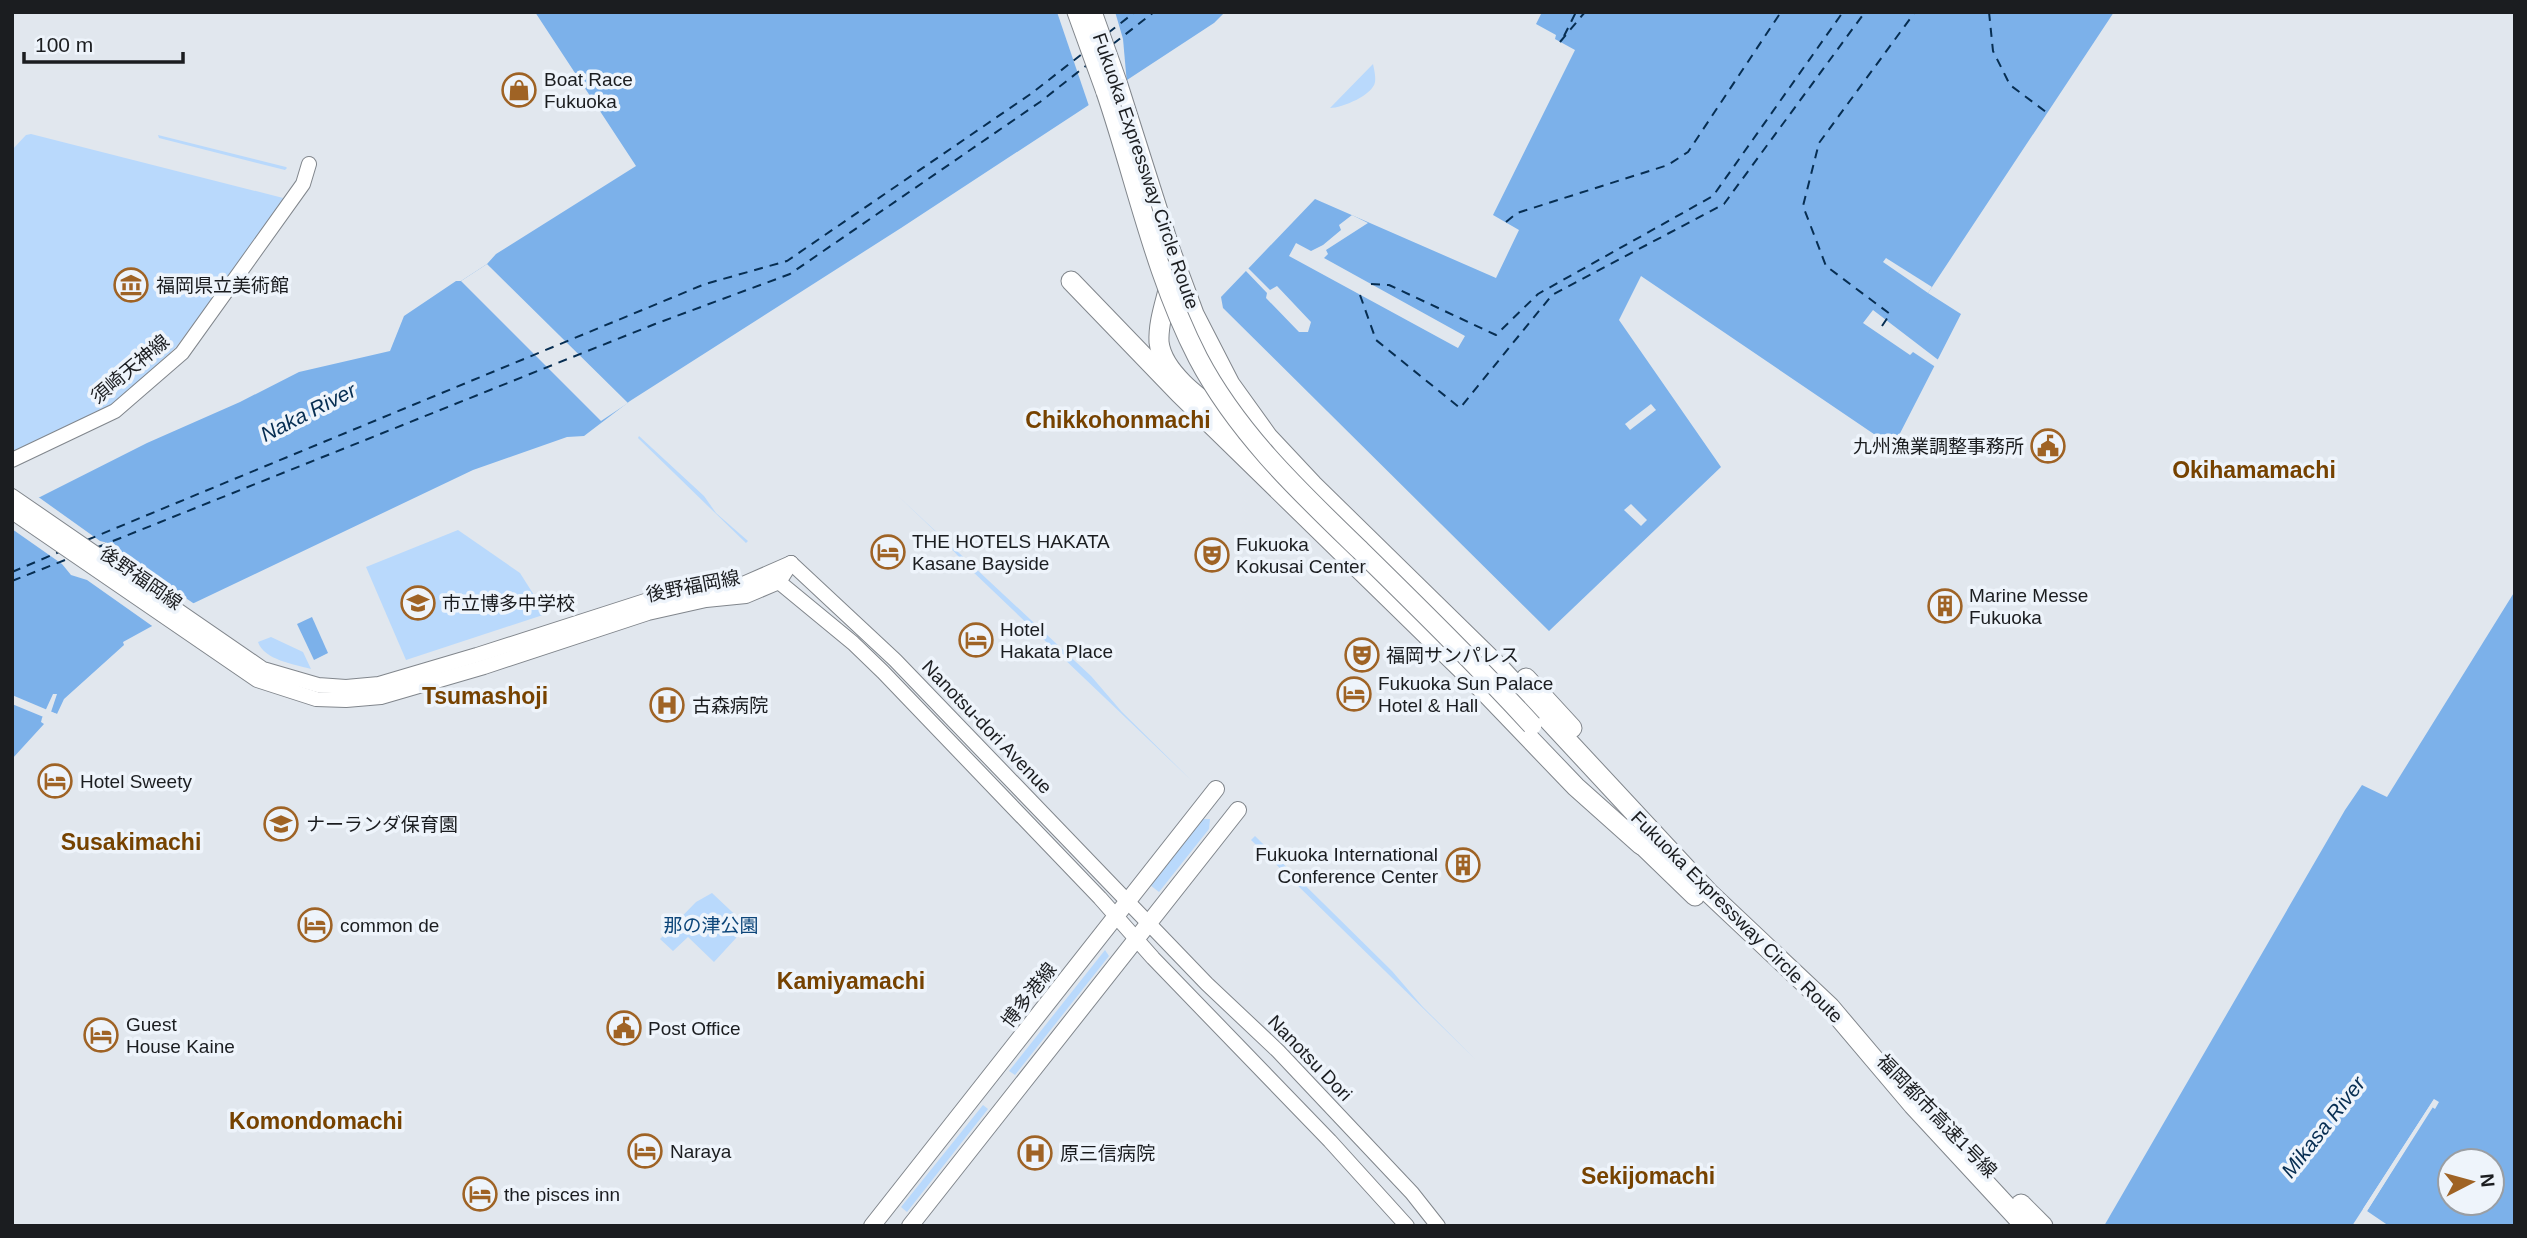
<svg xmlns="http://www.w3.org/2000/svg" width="2527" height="1238" viewBox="0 0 2527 1238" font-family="Helvetica,'Noto Sans JP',sans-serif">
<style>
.green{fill:#b9d9fc}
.water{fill:#7cb1ea;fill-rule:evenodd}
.pier{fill:#e1e7ee}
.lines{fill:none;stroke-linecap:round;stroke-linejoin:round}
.ferry{stroke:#072e52;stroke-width:2;stroke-dasharray:9 7;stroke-linecap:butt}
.secondary-casing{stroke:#81868c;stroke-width:16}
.primary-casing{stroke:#81868c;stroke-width:18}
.motorway-casing{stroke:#81868c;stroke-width:21}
.secondary{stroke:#fff;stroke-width:14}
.primary{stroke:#fff;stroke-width:16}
.motorway{stroke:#fff;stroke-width:19}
.motorway-bridge-casing{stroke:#81868c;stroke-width:21;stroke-linecap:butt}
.motorway-bridge{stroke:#fff;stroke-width:19}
.labels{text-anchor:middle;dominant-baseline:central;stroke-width:7;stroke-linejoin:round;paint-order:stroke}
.poi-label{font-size:19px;fill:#1b1d20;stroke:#eef4fb;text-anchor:start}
.street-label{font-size:19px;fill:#1b1d20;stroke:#eef4fb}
.park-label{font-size:19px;fill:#0d467a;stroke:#eef4fb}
.water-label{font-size:21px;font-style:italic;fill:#072e52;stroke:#eef4fb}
.quarter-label{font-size:23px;font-weight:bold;fill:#764200;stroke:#eef4fb}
</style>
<rect width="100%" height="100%" fill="#e1e7ee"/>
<g class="green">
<path d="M 1373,64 C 1374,69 1376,77 1375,82 C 1373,95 1342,108 1330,108 Z"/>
<polygon points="31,134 287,199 176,347 112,407 12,453 12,150 26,135"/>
<polygon points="158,135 286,167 287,168 285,170 159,138"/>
<polygon points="639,436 704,496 716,513 748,541 746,543 638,438"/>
<polygon points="898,496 1091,676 1122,712 1192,781 970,569 937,533"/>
<polygon points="458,530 520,573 546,614 406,660 366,567"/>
<path d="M 271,637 L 303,652 L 311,669 C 294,664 264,660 258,642 Z"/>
<polygon points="1203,819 1210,819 1209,829 1159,892 1150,885"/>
<polygon points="1255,836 1392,971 1422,1006 1475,1059 1251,840"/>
<polygon points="712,893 747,926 714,962 688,937 673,951 660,939 696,902"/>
<polygon points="1105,950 1109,956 1015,1075 1009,1071"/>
<polygon points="983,1105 988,1109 907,1212 901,1207"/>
</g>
<g class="water">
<polygon points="535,12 1225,12 1214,23 901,228 630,401 584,436 567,437 473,470 194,603 123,642 124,645 64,699 57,714 51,712 57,694 53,694 42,718 41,722 44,724 12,759 12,508 40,497 147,443 240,402 299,372 390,351 404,316 456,281 461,281 487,264 496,254 636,166"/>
<polygon points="1542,12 2114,12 1928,293 1961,314 1893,447 1641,276 1619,320 1721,467 1549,631 1223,308 1221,297 1315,199 1496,278 1519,230 1493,215 1575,50 1555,39 1556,35 1536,24"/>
<path d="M 2515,591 L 2515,1226 L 2389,1226 L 2367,1211 L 2433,1107 L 2434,1099 L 2352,1226 L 2104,1226 L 2345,810 L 2362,785 L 2387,797 ZM 2450,1161 L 2492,1161 L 2492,1203 L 2450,1203 Z"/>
<polygon points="312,617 328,653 314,660 297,624"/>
</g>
<g class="pier">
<polygon points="1057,12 1115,12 1116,15 1123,39 1127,84 1090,109"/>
<polygon points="1352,215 1368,223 1326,250 1328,254 1324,258 1465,336 1458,348 1289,256 1296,243 1311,251 1323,245 1341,230 1339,225"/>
<polygon points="1886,258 1932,287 1928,293 1883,262"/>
<polygon points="487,264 490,267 628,403 601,421 461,281"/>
<polygon points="1248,268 1270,290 1277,286 1311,322 1308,332 1299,332 1266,298 1267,293 1245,270"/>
<polygon points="1873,310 1941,362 1937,368 1913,352 1910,355 1863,323"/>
<polygon points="1651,404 1656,410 1630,430 1625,424"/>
<polygon points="37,496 100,541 116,545 125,557 196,605 155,628 87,580 71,575 62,564 12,529 12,506"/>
<polygon points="1631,504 1647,520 1641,526 1624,510"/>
<polygon points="12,695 57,714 54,717 48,715 46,718 12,704"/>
<polygon points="2434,1099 2439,1102 2435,1109 2432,1107 2367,1211 2363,1209"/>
</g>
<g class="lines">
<g class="ferry">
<polyline points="1989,12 1993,51 2010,85 2046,112"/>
<polyline points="1108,33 1135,12"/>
<polyline points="1564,36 1576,12"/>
<polyline points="1560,42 1585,12"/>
<polyline points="1113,44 1154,12"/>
<polyline points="1506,222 1517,213 1668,165 1688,152 1781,12"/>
<polyline points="1371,284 1389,285 1496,335 1538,294 1713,196 1843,12"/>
<polyline points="1360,295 1376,340 1460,408 1552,295 1724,204 1865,12"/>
<polyline points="1882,326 1890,314 1826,266 1803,206 1819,143 1915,12"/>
<polyline points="87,540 705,284 787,261 1032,93 1082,54"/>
<polyline points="98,547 655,324 790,274 1040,102 1087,65"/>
<polyline points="12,572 59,552"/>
<polyline points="12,581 70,558"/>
</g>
<defs>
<g id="secondary">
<polyline points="12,460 115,411 182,353 303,184 309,164"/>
<polyline points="12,496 263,669 318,685 346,687 379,684 477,655 645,601 702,588 743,584 791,563"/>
<polyline points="12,512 257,680 316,699 346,700 381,697 484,667 648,613 706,600 746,596 779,582 791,563"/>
<polyline points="791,563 895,660 1207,984 1278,1051 1412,1193 1438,1226"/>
<polyline points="779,582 853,643 883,672 1100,898 1153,958 1330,1141 1407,1226"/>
</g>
<g id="primary">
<polyline points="872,1226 1216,789"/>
<polyline points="910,1226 1238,810"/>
</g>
<g id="motorway">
<polyline points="1077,12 1106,92"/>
<polyline points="1092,12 1118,85 1170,249 1194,314 1230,384 1268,437 1313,485 1500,668 1709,893 1830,1007 1913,1105 2025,1226"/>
<polyline points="1071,281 1179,393 1481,688 1576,787 1641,845"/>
<path d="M 1170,282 C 1166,301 1158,321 1159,342 C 1163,378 1214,408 1241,429"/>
<polyline points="1526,678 1572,728"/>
<polyline points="1634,837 1695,896"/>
<polyline points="2021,1204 2043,1226"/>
</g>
</defs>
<use href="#secondary" class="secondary-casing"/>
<use href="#primary" class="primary-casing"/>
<use href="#motorway" class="motorway-casing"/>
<use href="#secondary" class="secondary"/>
<use href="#primary" class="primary"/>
<use href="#motorway" class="motorway"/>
<defs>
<path id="motorway-bridge" d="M 1106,92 C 1136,180 1155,275 1198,358 C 1238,434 1300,492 1361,551 C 1419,608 1477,665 1532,725"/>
</defs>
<use href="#motorway-bridge" class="motorway-bridge-casing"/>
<use href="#motorway-bridge" class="motorway-bridge"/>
</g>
<defs>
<symbol id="shop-ring" viewBox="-11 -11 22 22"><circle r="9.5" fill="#eef4fb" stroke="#9f6325" stroke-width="1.5"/><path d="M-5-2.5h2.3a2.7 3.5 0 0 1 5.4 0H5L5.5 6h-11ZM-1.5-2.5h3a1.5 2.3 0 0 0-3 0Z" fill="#9f6325"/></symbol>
<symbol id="museum-ring" viewBox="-11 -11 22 22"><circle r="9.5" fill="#eef4fb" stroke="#9f6325" stroke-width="1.5"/><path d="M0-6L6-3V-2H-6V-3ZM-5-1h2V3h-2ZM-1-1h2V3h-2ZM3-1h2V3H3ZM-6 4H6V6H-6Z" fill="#9f6325"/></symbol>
<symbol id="civic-ring" viewBox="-11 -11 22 22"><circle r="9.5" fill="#eef4fb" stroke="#9f6325" stroke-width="1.5"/><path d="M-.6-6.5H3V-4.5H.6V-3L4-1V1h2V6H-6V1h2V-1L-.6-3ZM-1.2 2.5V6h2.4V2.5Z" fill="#9f6325"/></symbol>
<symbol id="hotel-ring" viewBox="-11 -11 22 22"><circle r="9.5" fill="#eef4fb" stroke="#9f6325" stroke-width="1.5"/><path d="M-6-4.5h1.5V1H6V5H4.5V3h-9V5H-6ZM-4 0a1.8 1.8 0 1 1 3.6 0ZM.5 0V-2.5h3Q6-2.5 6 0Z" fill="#9f6325"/></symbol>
<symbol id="theatre-ring" viewBox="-11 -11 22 22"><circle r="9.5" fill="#eef4fb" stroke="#9f6325" stroke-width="1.5"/><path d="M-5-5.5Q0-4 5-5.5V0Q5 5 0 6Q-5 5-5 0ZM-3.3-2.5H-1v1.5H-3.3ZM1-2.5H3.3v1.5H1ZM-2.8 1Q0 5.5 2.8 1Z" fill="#9f6325"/></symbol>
<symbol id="school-ring" viewBox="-11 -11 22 22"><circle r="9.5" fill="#eef4fb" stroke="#9f6325" stroke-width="1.5"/><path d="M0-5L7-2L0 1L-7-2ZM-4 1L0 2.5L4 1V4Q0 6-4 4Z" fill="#9f6325"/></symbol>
<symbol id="building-ring" viewBox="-11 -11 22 22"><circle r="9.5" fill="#eef4fb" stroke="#9f6325" stroke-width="1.5"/><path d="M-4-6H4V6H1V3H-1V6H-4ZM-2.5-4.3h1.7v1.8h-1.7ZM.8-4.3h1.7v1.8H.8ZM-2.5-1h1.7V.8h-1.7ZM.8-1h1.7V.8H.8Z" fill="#9f6325"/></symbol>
<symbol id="hospital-ring" viewBox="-11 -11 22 22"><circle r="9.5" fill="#eef4fb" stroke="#9f6325" stroke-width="1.5"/><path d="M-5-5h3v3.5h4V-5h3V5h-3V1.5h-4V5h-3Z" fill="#9f6325"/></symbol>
</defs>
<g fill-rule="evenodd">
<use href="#shop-ring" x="500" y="71" width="38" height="38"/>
<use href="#museum-ring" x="112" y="266" width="38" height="38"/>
<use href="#civic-ring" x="2029" y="427" width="38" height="38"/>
<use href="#hotel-ring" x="869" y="533" width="38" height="38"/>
<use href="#theatre-ring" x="1193" y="536" width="38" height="38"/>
<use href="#school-ring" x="399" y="584" width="38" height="38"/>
<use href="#building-ring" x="1926" y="587" width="38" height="38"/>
<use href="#hotel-ring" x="957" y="621" width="38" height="38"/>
<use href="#theatre-ring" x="1343" y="636" width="38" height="38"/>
<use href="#hotel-ring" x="1335" y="675" width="38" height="38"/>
<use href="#hospital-ring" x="648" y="686" width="38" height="38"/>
<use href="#hotel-ring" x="36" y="762" width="38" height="38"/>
<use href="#school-ring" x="262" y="805" width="38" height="38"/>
<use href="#building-ring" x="1444" y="846" width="38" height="38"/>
<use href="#hotel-ring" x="296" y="906" width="38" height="38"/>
<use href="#civic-ring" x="605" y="1009" width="38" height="38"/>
<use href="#hotel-ring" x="82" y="1016" width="38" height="38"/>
<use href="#hotel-ring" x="626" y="1132" width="38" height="38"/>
<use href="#hospital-ring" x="1016" y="1134" width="38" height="38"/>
<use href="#hotel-ring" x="461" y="1175" width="38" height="38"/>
</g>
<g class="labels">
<g class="poi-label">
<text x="544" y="79">Boat Race<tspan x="544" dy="22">Fukuoka</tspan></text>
<text x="156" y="285">福岡県立美術館</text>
<text x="2024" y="446" text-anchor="end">九州漁業調整事務所</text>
<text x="912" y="541">THE HOTELS HAKATA<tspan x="912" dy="22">Kasane Bayside</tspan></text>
<text x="1236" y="544">Fukuoka<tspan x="1236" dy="22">Kokusai Center</tspan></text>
<text x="1969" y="595">Marine Messe<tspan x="1969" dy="22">Fukuoka</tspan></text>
<text x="442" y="603">市立博多中学校</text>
<text x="1000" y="629">Hotel<tspan x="1000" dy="22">Hakata Place</tspan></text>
<text x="1386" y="655">福岡サンパレス</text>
<text x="1378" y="683">Fukuoka Sun Palace<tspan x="1378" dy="22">Hotel &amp; Hall</tspan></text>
<text x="692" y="705">古森病院</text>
<text x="80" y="781">Hotel Sweety</text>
<text x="306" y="824">ナーランダ保育園</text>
<text x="1438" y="854" text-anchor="end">Fukuoka International<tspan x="1438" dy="22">Conference Center</tspan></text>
<text x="340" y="925">common de</text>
<text x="126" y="1024">Guest<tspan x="126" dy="22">House Kaine</tspan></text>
<text x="648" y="1028">Post Office</text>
<text x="670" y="1151">Naraya</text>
<text x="1060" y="1153">原三信病院</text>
<text x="504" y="1194">the pisces inn</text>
</g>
<g class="street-label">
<text transform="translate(1146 171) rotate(71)">Fukuoka Expressway Circle Route</text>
<text transform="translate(130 369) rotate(-40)">須崎天神線</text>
<text transform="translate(141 578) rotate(35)">後野福岡線</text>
<text transform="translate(693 586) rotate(-11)">後野福岡線</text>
<text transform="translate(987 727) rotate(46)">Nanotsu-dori Avenue</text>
<text transform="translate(1737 917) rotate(45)">Fukuoka Expressway Circle Route</text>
<text transform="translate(1029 995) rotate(-52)">博多港線</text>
<text transform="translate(1310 1058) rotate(46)">Nanotsu Dori</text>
<text transform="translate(1937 1116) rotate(46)">福岡都市高速1号線</text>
</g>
<g class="park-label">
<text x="711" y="925">那の津公園</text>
</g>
<g class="water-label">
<text transform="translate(308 412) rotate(-27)">Naka River</text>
<text transform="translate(2323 1127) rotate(-52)">Mikasa River</text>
</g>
<g class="quarter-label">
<text x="1118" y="420">Chikkohonmachi</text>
<text x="2254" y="470">Okihamamachi</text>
<text x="485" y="696">Tsumashoji</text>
<text x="131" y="842">Susakimachi</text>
<text x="851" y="981">Kamiyamachi</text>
<text x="316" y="1121">Komondomachi</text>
<text x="1648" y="1176">Sekijomachi</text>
</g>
</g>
<rect width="2527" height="1238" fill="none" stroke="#1b1d20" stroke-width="28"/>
<g transform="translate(2471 1182) rotate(84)"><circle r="33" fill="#eef4fb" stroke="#9a9ea3" stroke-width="2"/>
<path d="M0-5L12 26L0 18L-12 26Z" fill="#9f6325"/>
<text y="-10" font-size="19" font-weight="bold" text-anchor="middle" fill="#1b1d20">N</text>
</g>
<path d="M24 52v10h159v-10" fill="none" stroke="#1b1d20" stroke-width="3.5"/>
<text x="35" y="52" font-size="21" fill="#1b1d20" stroke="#eef4fb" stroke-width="5" paint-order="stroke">100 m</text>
</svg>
